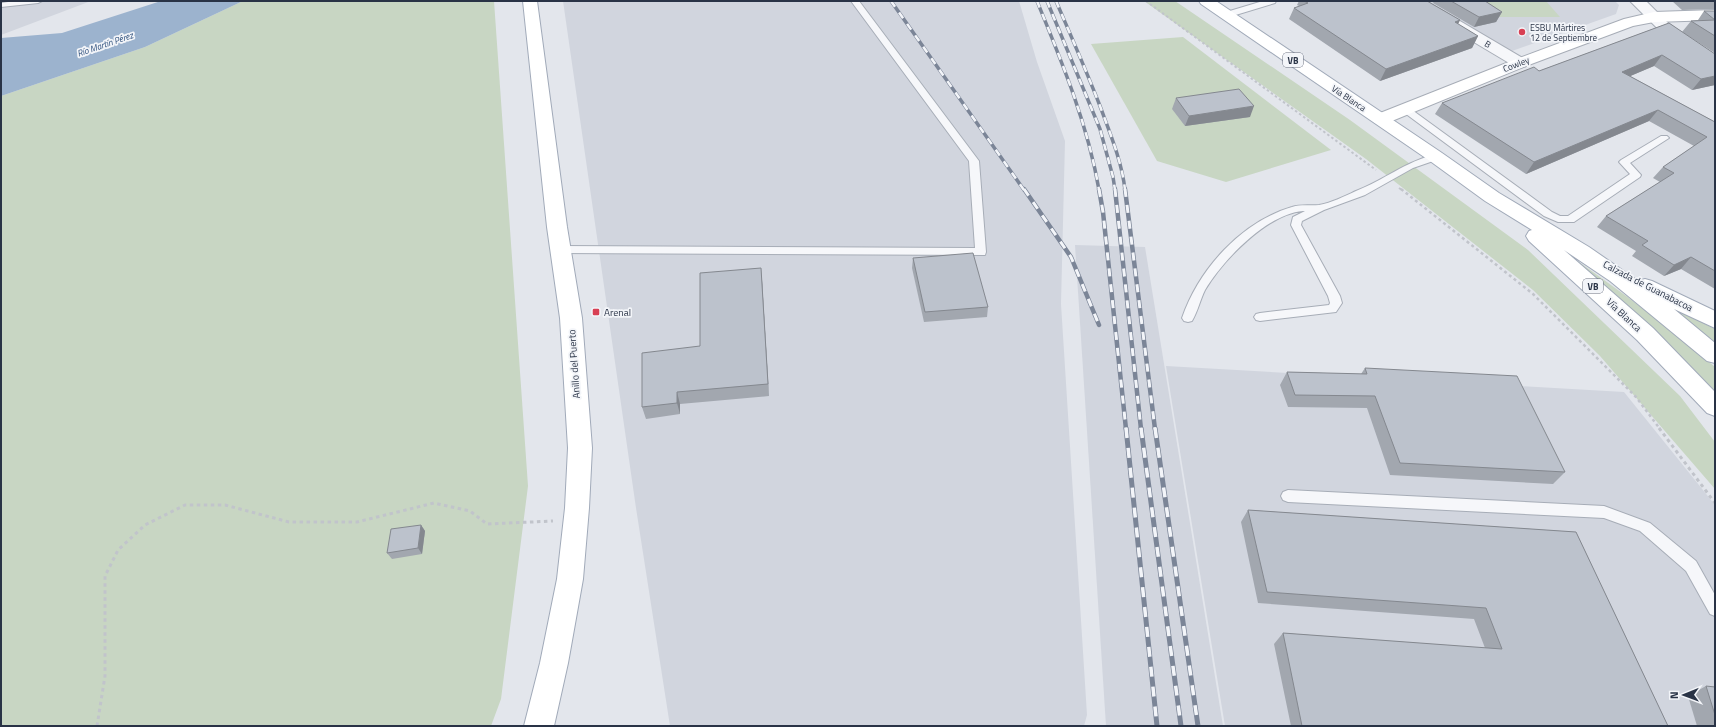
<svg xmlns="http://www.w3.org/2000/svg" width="1716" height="727" viewBox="0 0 1716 727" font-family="'Titillium Web',sans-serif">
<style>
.built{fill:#d1d5de}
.green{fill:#c8d6c3}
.water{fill:#9cb3ce}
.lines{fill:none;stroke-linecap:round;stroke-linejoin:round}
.lane-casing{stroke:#a7adb7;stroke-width:2}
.street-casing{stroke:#a7adb7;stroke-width:2}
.secondary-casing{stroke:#a7adb7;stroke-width:2}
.primary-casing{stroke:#a1aab9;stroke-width:2}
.path-far2{stroke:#c1c4cb;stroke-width:2;stroke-dasharray:2.5 2.5;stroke-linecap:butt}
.path-far1{stroke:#c1c4cb;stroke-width:2.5;stroke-dasharray:3 3;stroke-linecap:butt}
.path{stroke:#c1c4cb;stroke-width:3;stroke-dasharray:3.5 3.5;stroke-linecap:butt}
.lane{fill:#f6f7fa;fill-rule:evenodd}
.street{fill:#f6f7fa;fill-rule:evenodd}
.secondary{fill:#fff;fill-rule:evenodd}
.primary{fill:#fff;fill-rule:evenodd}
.rail-far2-casing{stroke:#7b8597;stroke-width:3.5}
.rail-far1-casing{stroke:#7b8597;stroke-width:4.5}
.rail-casing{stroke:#7b8597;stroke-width:5}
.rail-far2{stroke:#f3f5f9;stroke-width:2.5;stroke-dasharray:7;stroke-linecap:butt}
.rail-far1{stroke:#f3f5f9;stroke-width:3;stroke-dasharray:8;stroke-linecap:butt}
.rail{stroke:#f3f5f9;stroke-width:3.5;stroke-dasharray:10;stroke-linecap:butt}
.wall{fill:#a2a7af}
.shaded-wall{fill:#84888f}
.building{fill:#bcc2cc;stroke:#84888f}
.poi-dot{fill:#d84054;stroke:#f3f5f9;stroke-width:1.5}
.labels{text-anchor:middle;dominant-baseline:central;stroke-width:3.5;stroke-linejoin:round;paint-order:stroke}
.far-poi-label{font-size:9px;fill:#293346;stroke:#f3f5f9;text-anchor:start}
.far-water-label{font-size:9px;font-style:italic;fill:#30517d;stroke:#f3f5f9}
.far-street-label{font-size:9px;fill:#293346;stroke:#f3f5f9}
.shield{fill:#f3f5f9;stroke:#666d7c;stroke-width:1}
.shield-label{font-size:9px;font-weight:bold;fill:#293346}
.street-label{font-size:10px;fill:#293346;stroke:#f3f5f9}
.poi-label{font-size:10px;fill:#293346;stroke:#f3f5f9;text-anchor:start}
</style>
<rect width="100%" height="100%" fill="#e3e6ec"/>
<g class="built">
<polygon points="1,1 91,1 1,35"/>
<polygon points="563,1 1019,1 1037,62 1065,141 1061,304 1087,715 1084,726 670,726 636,508"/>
<polygon points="1426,1 1615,1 1619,5 1616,14 1512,51"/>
<polygon points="1075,245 1145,247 1223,726 1106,726"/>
<polygon points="1166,366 1624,392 1715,505 1715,726 1225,726"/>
</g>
<g class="green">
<polygon points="243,1 494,1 528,486 501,699 491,726 1,726 1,96 145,47"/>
<polygon points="1144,1 1175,1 1350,120 1528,250 1680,396 1715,442 1715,489 1600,356 1533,290 1366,159"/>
<polygon points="1485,1 1546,1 1560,17 1498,17"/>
<polygon points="1183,37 1331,150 1226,182 1157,161 1091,44"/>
<path d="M 1552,243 C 1608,282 1663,322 1715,367 L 1715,391 L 1673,348 Z"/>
<polygon points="1676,310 1715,329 1715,344"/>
</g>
<polygon class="water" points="161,1 243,1 145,47 1,96 1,38 62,33"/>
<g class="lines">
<defs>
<g id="lane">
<polygon points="15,1 42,1 38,3 1,7 1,3"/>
<polygon points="851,1 859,1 979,161 986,252 985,255 557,253 556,250 557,247 561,246 975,248 969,161"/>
<polygon points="1263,1 1276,1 1275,3 1229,17 1223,17 1222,15 1223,13"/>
<polygon points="1405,106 1408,107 1552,212 1560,216 1568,216 1630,174 1619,162 1621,160 1661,136 1667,136 1669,138 1630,163 1641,175 1640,177 1574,222 1558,222 1544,216 1402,111 1400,109"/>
<path d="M 1436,154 L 1441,157 L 1439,159 L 1413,168 L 1365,195 L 1324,210 L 1302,221 L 1301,225 L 1340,296 L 1342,303 L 1336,312 L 1260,321 L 1256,320 L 1254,317 L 1256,314 L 1260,313 L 1329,305 L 1330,303 L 1328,296 L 1291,225 L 1293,217 L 1305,211 L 1303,211 C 1267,214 1223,260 1205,290 C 1200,300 1198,311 1192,321 L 1188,322 L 1184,321 L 1182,318 C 1199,269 1241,222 1292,207 C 1301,204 1310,206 1319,205 C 1331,203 1345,196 1356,191 C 1384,180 1405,162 1436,154 Z"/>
<polygon points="1288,490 1604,506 1650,523 1696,561 1715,595 1715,616 1710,614 1686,571 1640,531 1604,518 1288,502 1283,500 1281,496 1283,492"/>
</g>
<g id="street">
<polygon points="1408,1 1426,1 1526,60 1528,63 1526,66 1520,68 1514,66 1410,4"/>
<polygon points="1630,1 1646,1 1670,25 1715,55 1715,67 1709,65 1660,31"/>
</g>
<polygon id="secondary" points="1715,10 1715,20 1654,22 1633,26 1526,66 1387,123 1381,124 1375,123 1372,119 1375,115 1514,60 1624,19 1654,12"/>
<g id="primary">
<polygon points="523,1 537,1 567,227 582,318 592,448 589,508 583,579 568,663 554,726 524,726 540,663 557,579 565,508 568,448 560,318 547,227"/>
<polygon points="1199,1 1216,1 1442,153 1499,193 1589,247 1638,281 1645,279 1652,281 1715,311 1715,328 1674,309 1715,343 1715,363 1707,361 1610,281 1564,250 1653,328 1715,392 1715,416 1707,413 1637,340 1529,241 1526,236 1529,231 1532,230 1485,201 1430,161 1201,4"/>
</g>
</defs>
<use href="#lane" class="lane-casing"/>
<use href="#street" class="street-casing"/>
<use href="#secondary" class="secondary-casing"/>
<use href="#primary" class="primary-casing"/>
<g class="path-far2">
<polyline points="1146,1 1376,170"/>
<polyline points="1399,188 1402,190"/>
</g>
<polyline class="path-far1" points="1401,189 1533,294 1636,397 1660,429"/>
<g class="path">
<polyline points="1659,428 1715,503"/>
<polyline points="97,726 105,676 105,576 118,550 145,525 185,505 225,505 289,522 357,522 434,503 470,511 487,524 553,521"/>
</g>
<use href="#lane" class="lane"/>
<use href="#street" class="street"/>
<use href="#secondary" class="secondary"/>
<use href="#primary" class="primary"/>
<defs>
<g id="rail-far2">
<polyline points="891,1 1024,190"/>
<path d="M 1037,1 C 1062,62 1088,125 1099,190"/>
<polyline points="1047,1 1100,129 1113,177 1115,190"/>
<path d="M 1056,1 C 1071,36 1086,70 1100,106 C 1110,133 1122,162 1125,190"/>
</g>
<g id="rail-far1">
<polyline points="1024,189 1071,257 1099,325"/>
<polyline points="1099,189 1103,212 1126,429"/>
<polyline points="1115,189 1141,429"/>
<polyline points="1125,189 1155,429"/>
</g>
<g id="rail">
<polyline points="1126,428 1157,726"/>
<polyline points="1141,428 1181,726"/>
<polyline points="1155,428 1198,726"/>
</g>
</defs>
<use href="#rail-far2" class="rail-far2-casing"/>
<use href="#rail-far1" class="rail-far1-casing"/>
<use href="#rail" class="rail-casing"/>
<use href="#rail-far2" class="rail-far2"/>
<use href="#rail-far1" class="rail-far1"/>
<use href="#rail" class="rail"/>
</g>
<g class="wall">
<polygon points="1299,1 1427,1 1460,20 1458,24 1478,36 1472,48 1380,81 1289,19 1294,8 1299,6 1297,5"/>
<polygon points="1434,1 1485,1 1502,12 1496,22 1474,27 1433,3"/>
<polygon points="1672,1 1715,1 1715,9 1682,10"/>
<polygon points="1704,11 1715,11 1715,53 1682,32 1691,21 1698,20"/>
<polygon points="1669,23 1715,85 1692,90 1654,66 1630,76 1715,122 1715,289 1681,269 1664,276 1632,256 1636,251 1597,227 1606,216 1660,182 1653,178 1663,167 1694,146 1649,121 1526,174 1435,114 1442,103 1539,71"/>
<polygon points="1176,98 1250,117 1185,126 1172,109"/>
<polygon points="913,258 988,307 987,317 924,322 912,268"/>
<polygon points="761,268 762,280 769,396 680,404 680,414 646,419 642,407 700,346"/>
<polygon points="1365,368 1565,472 1553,484 1390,475 1367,408 1288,407 1280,385 1287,372 1361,374"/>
<polygon points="1248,510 1576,532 1668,726 1291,726 1274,644 1283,633 1485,648 1474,619 1258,603 1241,522"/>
<polygon points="421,525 425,531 422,554 392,559 387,553"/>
<polygon points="1706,686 1715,687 1715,726 1697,726 1688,696"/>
</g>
<g class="shaded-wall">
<polygon points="1502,12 1496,22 1474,27 1479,17"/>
<polygon points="1460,20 1454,32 1455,22"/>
<polygon points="1478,36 1472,48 1380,81 1386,69"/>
<polygon points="1662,55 1654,66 1614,83 1622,72"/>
<polygon points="1715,76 1715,85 1692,90 1701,79"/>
<polygon points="1254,106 1250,117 1185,126 1189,116"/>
<polygon points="1658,110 1649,121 1526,174 1534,162"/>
<polygon points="1691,257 1681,269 1664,276 1674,265"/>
<polygon points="761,268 762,280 769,396 768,384"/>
<polygon points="677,392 680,404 680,414 677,403"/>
<polygon points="421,525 425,531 422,554 418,548"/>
</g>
<g class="building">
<polygon points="1304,1 1427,1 1460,20 1455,22 1478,36 1386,69 1294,8 1308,3"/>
<polygon points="1451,1 1485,1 1502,12 1479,17"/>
<polygon points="1704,11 1715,11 1715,20"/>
<polygon points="1715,20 1715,36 1691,21"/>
<polygon points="1669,23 1715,54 1715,76 1701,79 1662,55 1622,72 1715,122 1715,271 1691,257 1674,265 1642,245 1648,241 1606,216 1674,173 1663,167 1707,137 1658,110 1534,162 1442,103 1534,67 1539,71"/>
<polygon points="1239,89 1254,106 1189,116 1176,98"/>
<polygon points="973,253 988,307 925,312 913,258"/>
<polygon points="761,268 768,384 677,392 677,403 642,407 642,353 700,346 700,273"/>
<polygon points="1365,368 1517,376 1565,472 1400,463 1375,396 1295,395 1287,372 1367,374"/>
<polygon points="1248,510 1576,532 1668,726 1302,726 1283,633 1502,649 1486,608 1267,592"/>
<polygon points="421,525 418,548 387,553 391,529"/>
<polygon points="1706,686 1715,687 1715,715"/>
</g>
<g class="poi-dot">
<circle cx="1522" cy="32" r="4"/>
<rect x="592" y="308" width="8" height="8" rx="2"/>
</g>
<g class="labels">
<g class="far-poi-label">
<text x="1530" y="27">ESBU Mártires<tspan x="1530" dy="10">12 de Septiembre</tspan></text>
</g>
<g class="far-water-label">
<text transform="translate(105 44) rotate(-19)">Río Martín Pérez</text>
</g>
<g class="far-street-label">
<text transform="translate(1488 44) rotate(31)">B</text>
<text transform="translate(1516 64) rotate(-21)">Cowley</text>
<text transform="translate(1349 98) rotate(34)">Vía Blanca</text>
</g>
<g class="shield">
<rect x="1283" y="53" width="20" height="14" rx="3"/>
<rect x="1583" y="279" width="20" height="14" rx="3"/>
</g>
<g class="shield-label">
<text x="1293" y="60">VB</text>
<text x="1593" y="286">VB</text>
</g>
<g class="street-label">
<text transform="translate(1648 286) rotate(27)">Calzada de Guanabacoa</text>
<text transform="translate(1624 315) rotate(43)">Vía Blanca</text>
<text transform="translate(574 364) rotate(-94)">Anillo del Puerto</text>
</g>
<g class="poi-label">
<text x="604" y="312">Arenal</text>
</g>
</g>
<rect width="1716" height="727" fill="none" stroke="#293346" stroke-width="4"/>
<g transform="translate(1684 695) rotate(269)" stroke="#f3f5f9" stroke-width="3" paint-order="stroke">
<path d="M0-3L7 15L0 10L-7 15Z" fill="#293346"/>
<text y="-6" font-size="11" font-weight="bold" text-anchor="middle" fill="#293346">N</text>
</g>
</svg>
